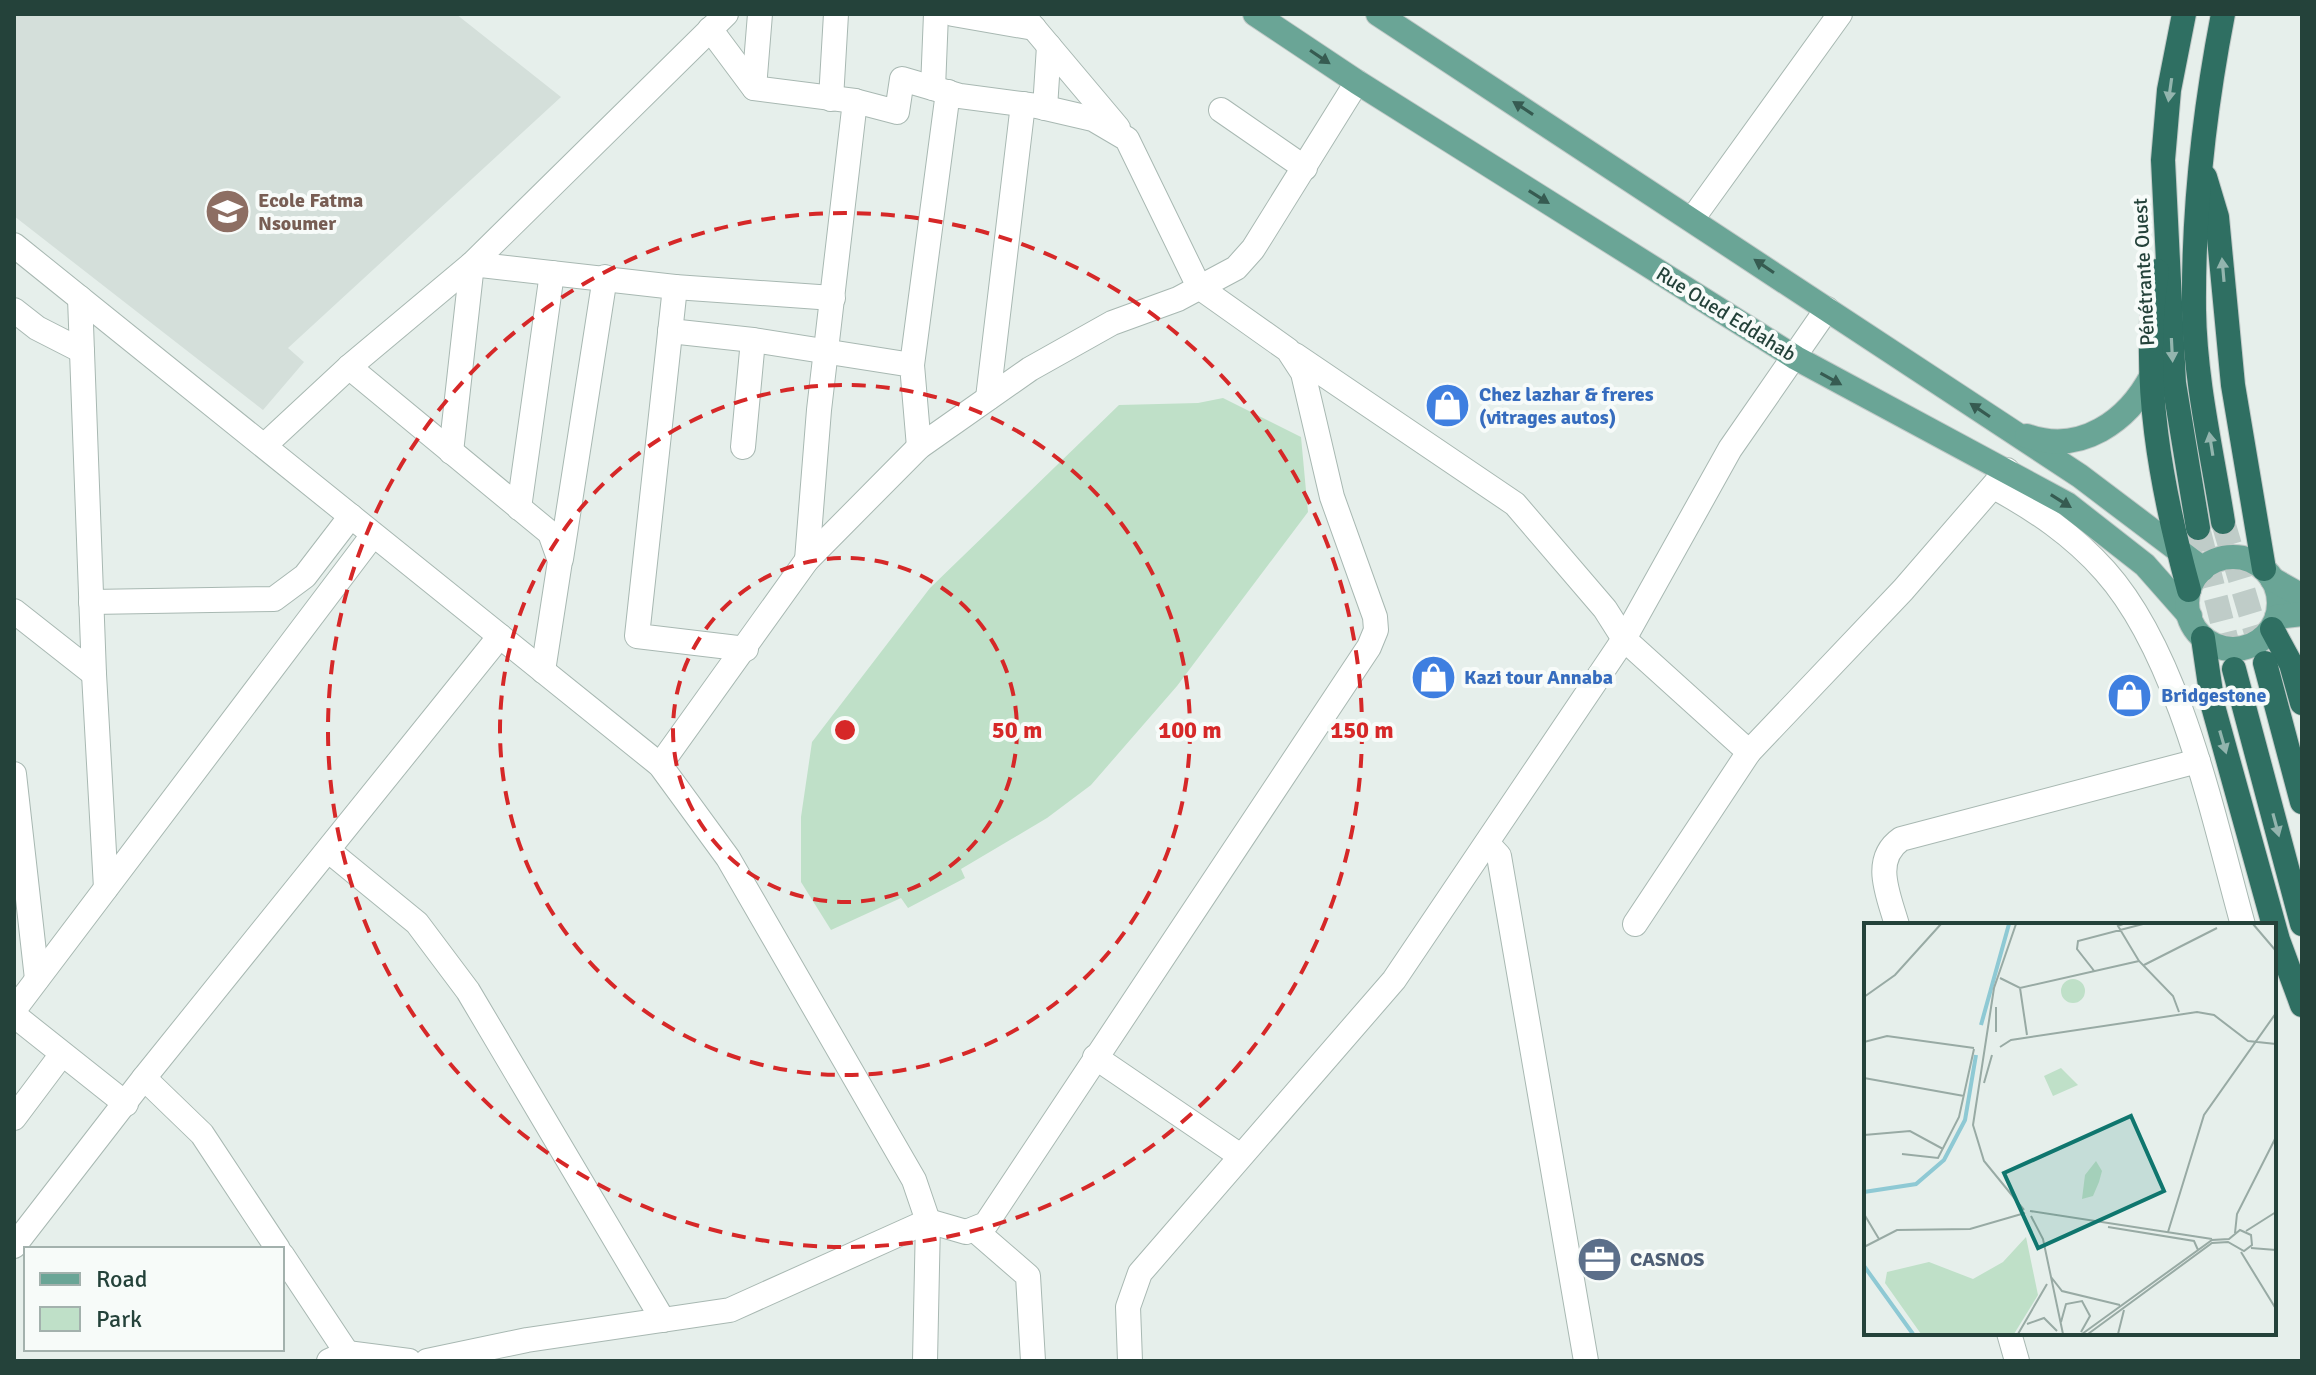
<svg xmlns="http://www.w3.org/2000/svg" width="2316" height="1375" viewBox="0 0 2316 1375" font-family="Signika,sans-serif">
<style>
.built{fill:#d4dfda}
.green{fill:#bfe0c8}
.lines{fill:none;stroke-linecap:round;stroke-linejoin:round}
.highway-tunnel{stroke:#bfccc8;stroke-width:24;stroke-dasharray:24 12;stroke-linecap:butt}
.minor-casing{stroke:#a8b8b2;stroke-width:26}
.major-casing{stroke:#c2cac8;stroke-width:26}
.highway-casing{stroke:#c2cac8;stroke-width:26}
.minor{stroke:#fff;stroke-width:24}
.major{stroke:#6aa596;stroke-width:24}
.highway{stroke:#2f6f62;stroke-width:24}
.oneway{fill:#365b51}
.oneway2{fill:#93b5ae}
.ring{fill:none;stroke:#d62828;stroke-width:4;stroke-dasharray:14 10}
.labels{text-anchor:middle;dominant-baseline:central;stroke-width:8;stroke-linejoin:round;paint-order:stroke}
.education-label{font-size:20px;font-weight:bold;fill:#785e54;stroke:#f7fbf9;text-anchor:start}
.street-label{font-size:20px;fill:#24423a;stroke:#f7fbf9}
.shop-label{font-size:20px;font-weight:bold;fill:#366cbe;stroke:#f7fbf9;text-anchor:start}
.service-label{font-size:20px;font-weight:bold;fill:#4e5e75;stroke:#f7fbf9;text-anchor:start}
.inset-river{fill:none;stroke:#8ec9d4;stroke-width:4}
.inset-road{fill:none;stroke:#98aaa4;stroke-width:2}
.view{fill:#0f766e;fill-opacity:0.15;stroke:#0f766e;stroke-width:4}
.inset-edge{fill:none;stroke:#24423a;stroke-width:4}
.centre{fill:#d62828;stroke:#f7fbf9;stroke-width:4}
.ring-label{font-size:24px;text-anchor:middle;font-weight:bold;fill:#d62828;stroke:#f7fbf9;stroke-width:8;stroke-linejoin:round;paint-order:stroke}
</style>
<rect width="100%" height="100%" fill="#e6efeb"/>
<polygon class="built" points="14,14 456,14 561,97 288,348 304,362 263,410 14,216"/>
<polygon class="green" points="1223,398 1301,437 1308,512 1177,686 1091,785 1047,818 961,869 965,878 908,908 901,898 831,930 801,882 801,817 812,742 930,588 1119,405 1198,403"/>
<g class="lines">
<g class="highway-tunnel">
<polyline points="2223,522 2265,663"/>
<polyline points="2198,528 2234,669"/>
</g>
<defs>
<g id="minor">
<polyline points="953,14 1034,28"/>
<polyline points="1022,14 1118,128"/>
<polyline points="710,29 754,88 855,101 819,410 807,560"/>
<polyline points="754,88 760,14"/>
<polyline points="933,88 936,14"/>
<polyline points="831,99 836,14"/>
<polyline points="1045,108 1049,46"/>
<polyline points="1221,110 1305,168"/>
<polyline points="1693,218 1840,14"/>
<polyline points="14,245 660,765 728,858 914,1180 928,1221 925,1361"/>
<polyline points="675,287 833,298"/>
<polyline points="80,298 94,674 106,888"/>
<polyline points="14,310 37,328 82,351"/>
<polyline points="670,331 753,340 912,365 919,447"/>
<polyline points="1295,355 1515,504 1605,609 1624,639 1749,752 1903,590 2007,470"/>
<polyline points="912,365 948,92"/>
<polyline points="349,367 550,533 560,561 543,671"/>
<polyline points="988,398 1023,104"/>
<polyline points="265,445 349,367 472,264 726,14"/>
<polyline points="743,447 753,340"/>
<polyline points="451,452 472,264 675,287 637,636 746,649"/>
<path d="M 1994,487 C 2036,510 2073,535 2105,571 C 2180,655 2213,817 2243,925"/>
<polyline points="519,508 552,273"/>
<polyline points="561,559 605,277"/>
<polyline points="91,602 274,599 305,576 351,516"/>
<polyline points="14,611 94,674"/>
<polyline points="660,765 807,560 919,447 1030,369 1112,323 1178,299 1236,268 1253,249 1357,82"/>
<polyline points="14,774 37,979"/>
<polyline points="1487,843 1499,856 1586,1361"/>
<polyline points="329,851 417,923 468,991 663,1320"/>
<polyline points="1635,924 1749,752"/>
<path d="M 1897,925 C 1889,896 1871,860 1901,839 L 2198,761"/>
<polyline points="14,1010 373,535"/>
<polyline points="14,1015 126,1104"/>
<polyline points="1095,1057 1239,1155"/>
<polyline points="144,1078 202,1134 278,1249"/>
<polyline points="14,1118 62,1054"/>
<polyline points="976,1231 1028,1276 1033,1361"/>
<polyline points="14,1246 144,1078 500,636"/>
<polyline points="282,1255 347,1353"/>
<polyline points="2009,1333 2017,1361"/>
<polyline points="329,1361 347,1353 409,1361"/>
<polyline points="427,1361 527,1340 730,1310 928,1221 966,1232 986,1224 1369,647 1376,630 1375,617 1332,497 1303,373 1288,350 1199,287 1127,139 1093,119 1037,106 960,96 902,79 897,112 855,101"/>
<polyline points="1130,1361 1128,1307 1140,1273 1394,980 1624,639 1730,449 1827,309"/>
</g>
<g id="major">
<polyline points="1255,14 1357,82 1796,358 2067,504 2145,565 2190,616"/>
<polyline points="1378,14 2080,476 2203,569"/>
<path d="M 2027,436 C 2081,455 2128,421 2152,375"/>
<circle cx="2233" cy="603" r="46"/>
<polyline points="2272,579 2302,596"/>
<polyline points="2277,617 2302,614"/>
</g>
<g id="highway">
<polyline points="2184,14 2169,90 2163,160 2174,383 2198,528"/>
<polyline points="2205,177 2217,217 2233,385 2264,569"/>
<path d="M 2157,271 C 2140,378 2161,488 2189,590"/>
<path d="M 2223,522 C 2212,452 2195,381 2194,310 C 2193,211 2204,112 2223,14"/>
<polyline points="2272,629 2291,664 2302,703"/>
<polyline points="2203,638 2213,706 2278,940 2302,1005"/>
<polyline points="2265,663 2302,802"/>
<polyline points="2234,669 2302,924"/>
</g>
</defs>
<use href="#minor" class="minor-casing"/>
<use href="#major" class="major-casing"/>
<use href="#highway" class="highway-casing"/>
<use href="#minor" class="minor"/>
<use href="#major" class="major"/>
<use href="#highway" class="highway"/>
</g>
<defs><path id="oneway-solid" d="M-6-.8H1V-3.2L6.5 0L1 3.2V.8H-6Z" transform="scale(2)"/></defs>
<g class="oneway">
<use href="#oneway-solid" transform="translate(1320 57) rotate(34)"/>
<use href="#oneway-solid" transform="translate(1523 108) rotate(-147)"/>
<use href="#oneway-solid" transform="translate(1539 197) rotate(32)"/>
<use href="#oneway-solid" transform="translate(1764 266) rotate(-146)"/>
<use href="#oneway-solid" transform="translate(1831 379) rotate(29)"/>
<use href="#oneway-solid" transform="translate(1980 410) rotate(-146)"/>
<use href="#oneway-solid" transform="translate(2061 501) rotate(32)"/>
</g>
<g class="oneway2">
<use href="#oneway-solid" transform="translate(2170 90) rotate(98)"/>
<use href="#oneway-solid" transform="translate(2223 270) rotate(-95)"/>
<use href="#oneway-solid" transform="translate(2172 350) rotate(87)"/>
<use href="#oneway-solid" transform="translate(2211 444) rotate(-99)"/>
<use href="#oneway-solid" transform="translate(2223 742) rotate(74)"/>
<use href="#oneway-solid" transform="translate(2276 825) rotate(75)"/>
</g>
<g class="ring">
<circle cx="845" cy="730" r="172"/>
<circle cx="845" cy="730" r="345"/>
<circle cx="845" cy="730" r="517"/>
</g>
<defs>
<symbol id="school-disc" viewBox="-11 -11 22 22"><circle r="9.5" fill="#8d6e63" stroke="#f7fbf9"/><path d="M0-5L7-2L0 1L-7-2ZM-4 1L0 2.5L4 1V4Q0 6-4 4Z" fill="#fff"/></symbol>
<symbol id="shop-disc" viewBox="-11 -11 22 22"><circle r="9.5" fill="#3f7fe0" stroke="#f7fbf9"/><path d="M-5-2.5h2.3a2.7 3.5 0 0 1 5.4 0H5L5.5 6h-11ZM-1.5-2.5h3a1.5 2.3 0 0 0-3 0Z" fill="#fff"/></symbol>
<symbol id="office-disc" viewBox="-11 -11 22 22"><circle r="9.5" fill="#5c6f8a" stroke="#f7fbf9"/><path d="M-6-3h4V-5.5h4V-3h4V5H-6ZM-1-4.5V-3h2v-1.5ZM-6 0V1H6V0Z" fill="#fff"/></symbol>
</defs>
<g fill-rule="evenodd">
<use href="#school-disc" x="202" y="186" width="51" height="51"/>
<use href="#shop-disc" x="1422" y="380" width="51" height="51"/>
<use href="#shop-disc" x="1408" y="652" width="51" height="51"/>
<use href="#shop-disc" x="2104" y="670" width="51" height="51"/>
<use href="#office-disc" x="1574" y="1234" width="51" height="51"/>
</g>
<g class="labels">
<g class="education-label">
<text x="258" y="200">Ecole Fatma<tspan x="258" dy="23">Nsoumer</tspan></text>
</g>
<g class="street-label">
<text transform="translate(2144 272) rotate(-93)">Pénétrante Ouest</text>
<text transform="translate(1726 314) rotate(32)">Rue Oued Eddahab</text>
</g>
<g class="shop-label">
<text x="1479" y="394">Chez lazhar &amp; freres<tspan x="1479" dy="23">(vitrages autos)</tspan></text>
<text x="1464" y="677">Kazi tour Annaba</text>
<text x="2161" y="695">Bridgestone</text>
</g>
<g class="service-label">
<text x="1630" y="1259">CASNOS</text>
</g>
</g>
<g transform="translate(1864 923)">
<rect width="412" height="412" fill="#e6efeb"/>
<path d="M197 68a12 12 0 1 1 24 0a12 12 0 1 1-24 0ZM 197,145 L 214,162 L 189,173 L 180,153 ZM 232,238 L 238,248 L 235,259 L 229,273 L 218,276 L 221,252 ZM 162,314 L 174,372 L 150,411 L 57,411 L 21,360 L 23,349 L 65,339 L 109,356 L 139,339 Z" fill="#bfe0c8"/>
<path class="inset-river" d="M 117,102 L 145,1M 0,269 L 52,261 L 80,237 L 101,197 L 112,132M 0,343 L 49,411"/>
<path class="inset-road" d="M 152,1 L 130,65 L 109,202 L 120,238 L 160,287M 259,1 L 254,3 L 275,38 L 309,73 L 315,89M 389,1 L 412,28M 280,42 L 353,5M 231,49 L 213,26 L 214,18 L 279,1M 136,55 L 156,65 L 275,38M 156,65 L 163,112M 0,74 L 31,52 L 77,1M 132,84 L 132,109M 0,119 L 23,113 L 110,125M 136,124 L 147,117 L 333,89 L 350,92 L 384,118 L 412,121M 0,155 L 100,173M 120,160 L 128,132M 0,212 L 46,208 L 79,226M 38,231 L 74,235 L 95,194 L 110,126M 166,288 L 348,316M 0,291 L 15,316M 167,293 L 179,316 L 199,411M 244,304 L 330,318 L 334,327M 382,308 L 412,289M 304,309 L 340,192 L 412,90M 371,310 L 373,291 L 412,214M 0,324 L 33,307 L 106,306 L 161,290M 387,325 L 412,327M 377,329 L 412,386M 187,354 L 198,368 L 256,382M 197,399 L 202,381 L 218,378 L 226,393 L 217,409M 163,401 L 180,395 L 193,408M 154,411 L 183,361M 218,411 L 348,317 L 365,316 L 376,307 L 387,312 L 388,322 L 380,328 L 364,319 L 348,320 L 224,411M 254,411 L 260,387"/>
<path class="view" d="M 267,193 L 300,268 L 174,325 L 140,250 Z"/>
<rect width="412" height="412" class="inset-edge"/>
</g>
<circle cx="845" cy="730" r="12" class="centre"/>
<g class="ring-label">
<text x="1017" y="738">50 m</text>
<text x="1190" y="738">100 m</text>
<text x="1362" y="738">150 m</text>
</g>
<rect width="2316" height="1375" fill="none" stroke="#24423a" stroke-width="32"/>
<rect x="24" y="1247" width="260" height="104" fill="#f7fbf9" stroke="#a3b1ad" stroke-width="2"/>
<rect x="40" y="1273" width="40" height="12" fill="#6aa596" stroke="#a3b1ad" stroke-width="2"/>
<text x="96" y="1287" font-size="24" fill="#24423a">Road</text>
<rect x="40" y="1307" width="40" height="24" fill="#bfe0c8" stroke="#a3b1ad" stroke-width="2"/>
<text x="96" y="1327" font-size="24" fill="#24423a">Park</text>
</svg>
